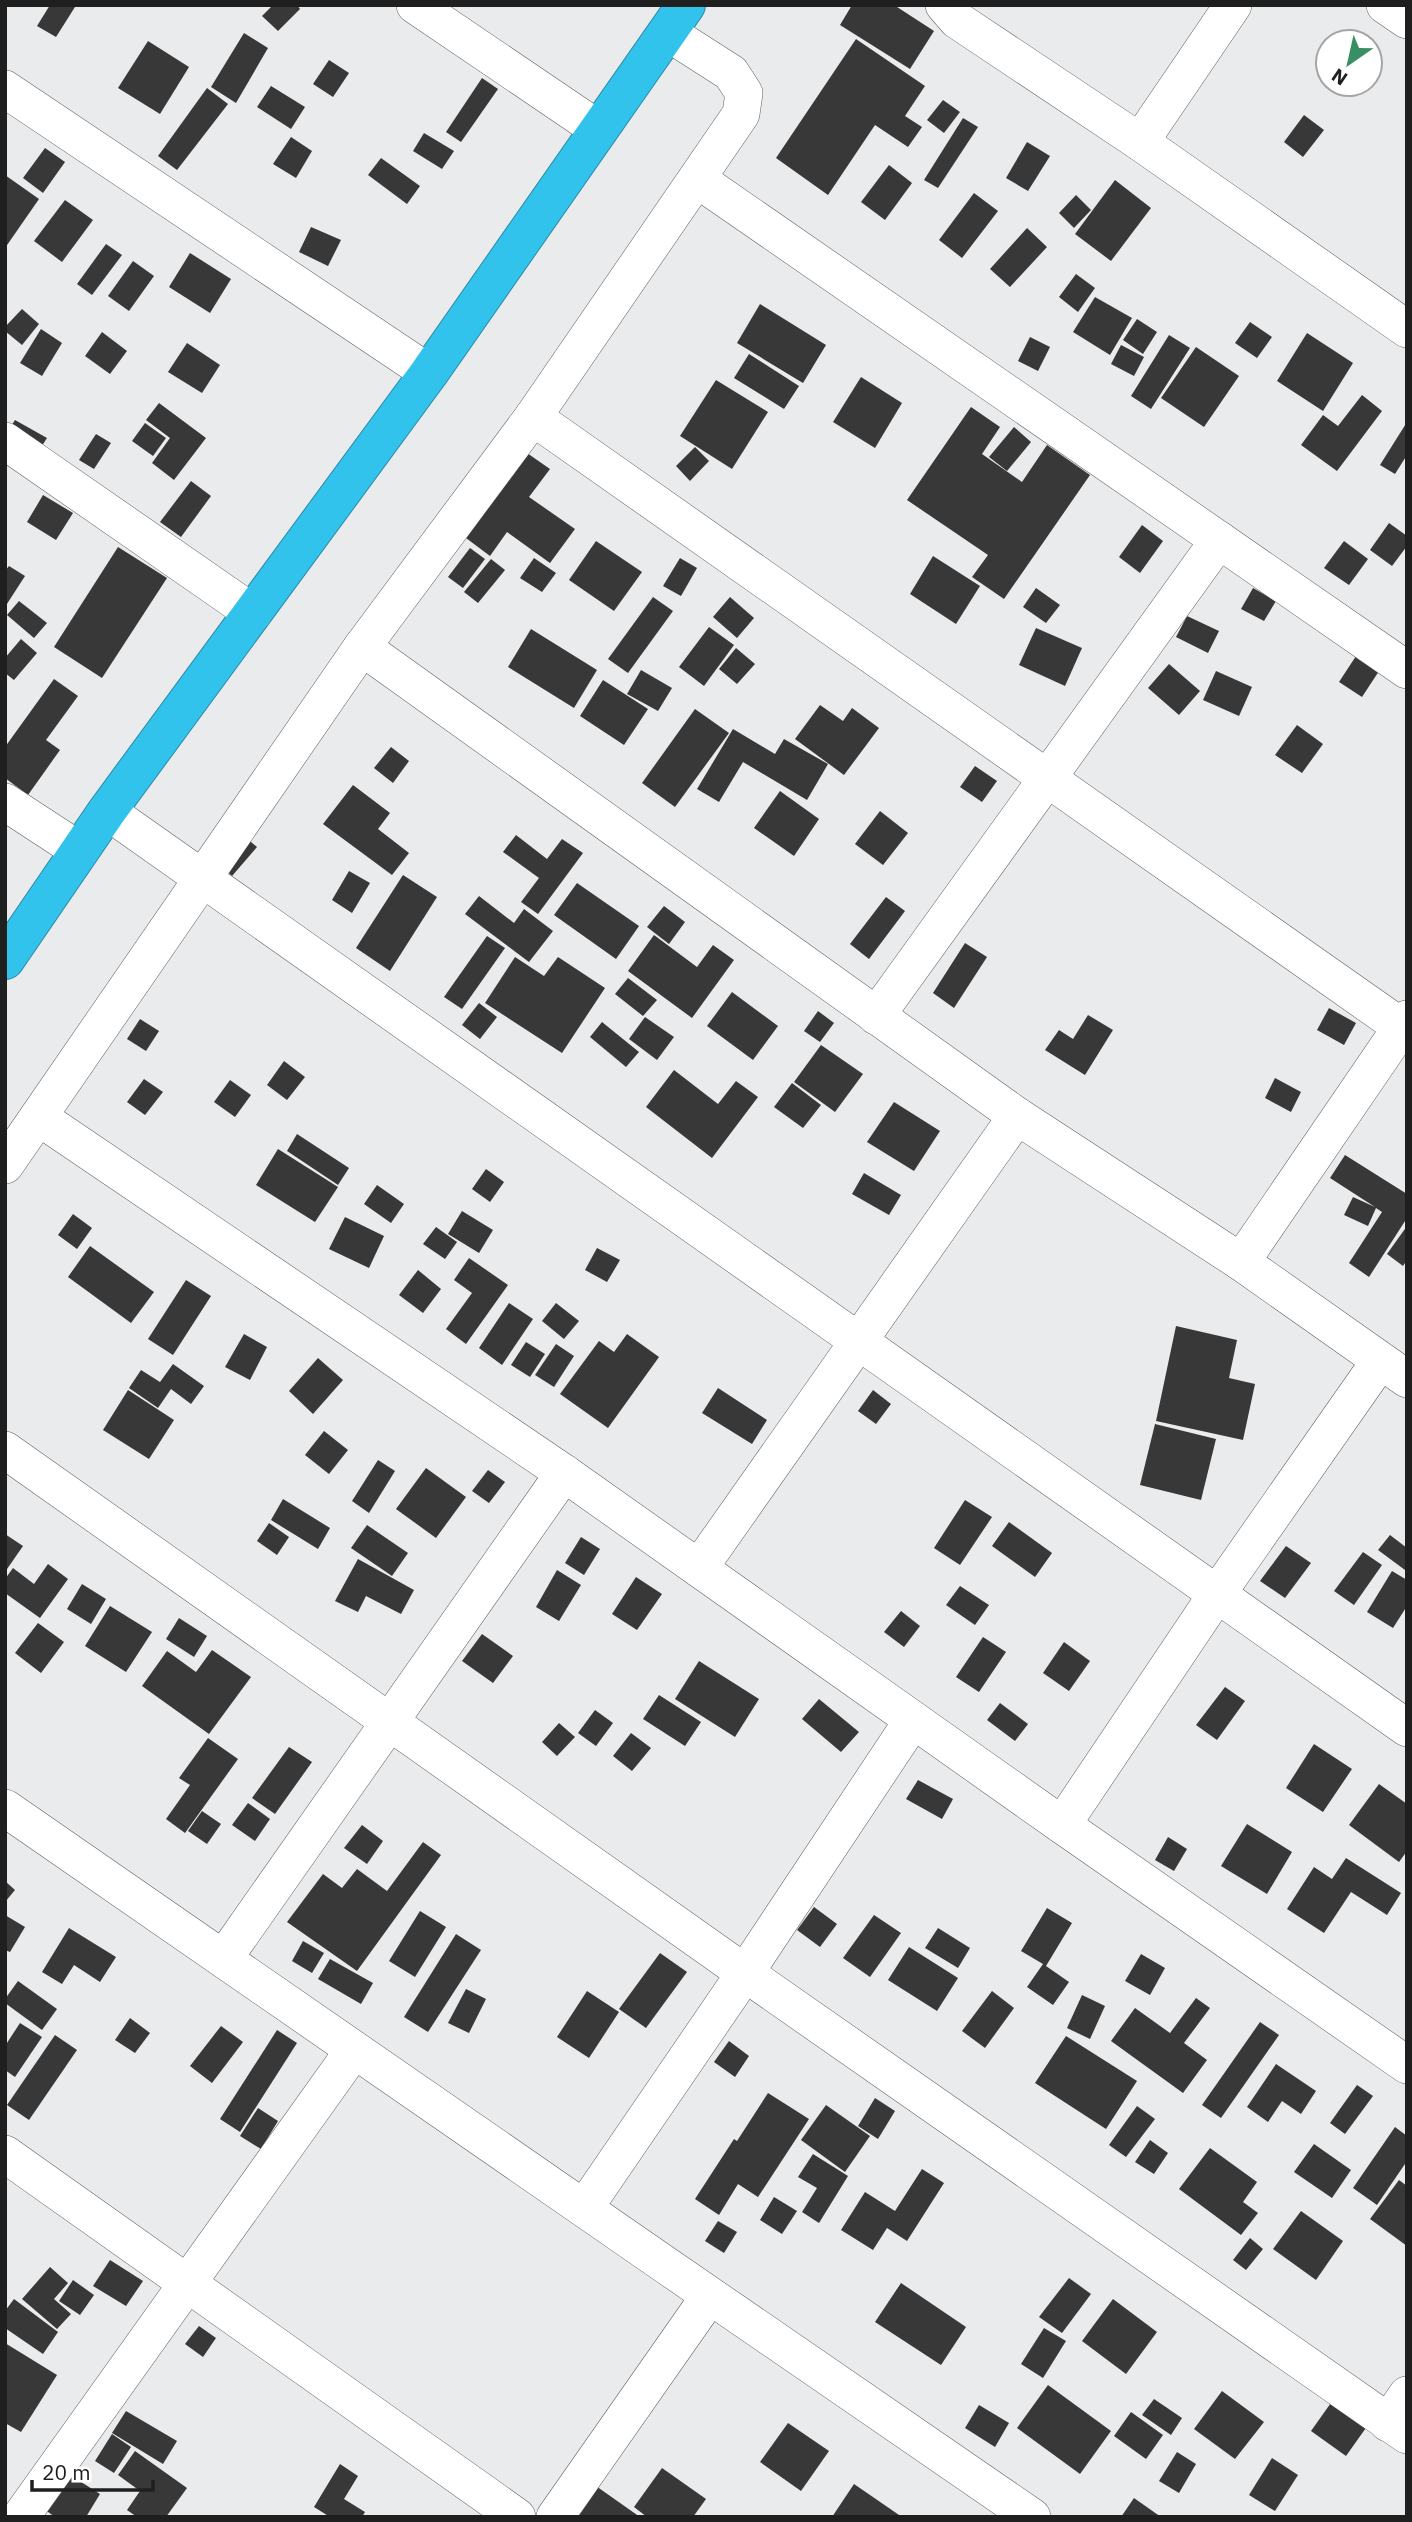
<svg xmlns="http://www.w3.org/2000/svg" width="1412" height="2522" viewBox="0 0 1412 2522" font-family="'IBM Plex Sans',sans-serif">
<style>
.building{fill:#383839}
.lines{fill:none;stroke-linecap:round;stroke-linejoin:round}
.street-casing{stroke:#616264;stroke-width:38}
.highway-casing{stroke:#2b8aa5;stroke-width:40}
.street{stroke:#fff;stroke-width:37}
.highway{stroke:#32c3ed;stroke-width:38}
</style>
<rect width="100%" height="100%" fill="#eaebed"/>
<g class="building">
<polygon points="50,5 75,7 56,37 37,26"/>
<polygon points="273,5 297,5 300,9 278,31 262,16"/>
<polygon points="852,5 894,5 934,31 910,69 840,25"/>
<polygon points="244,33 268,48 236,103 211,87"/>
<polygon points="856,39 925,86 905,116 922,127 908,147 875,125 828,195 776,158"/>
<polygon points="148,41 189,67 160,114 118,88"/>
<polygon points="329,60 349,73 333,97 313,84"/>
<polygon points="482,78 498,89 461,142 446,132"/>
<polygon points="271,86 305,107 291,129 257,107"/>
<polygon points="207,88 228,104 177,170 158,156"/>
<polygon points="943,100 960,112 944,133 927,120"/>
<polygon points="1304,115 1324,130 1303,157 1284,142"/>
<polygon points="963,118 978,127 938,188 924,180"/>
<polygon points="424,133 454,151 442,169 413,151"/>
<polygon points="291,137 312,151 296,178 273,164"/>
<polygon points="1027,142 1050,156 1028,191 1006,178"/>
<polygon points="45,148 65,162 43,193 23,178"/>
<polygon points="381,158 420,186 407,204 368,175"/>
<polygon points="889,165 912,183 885,220 861,202"/>
<polygon points="5,175 39,199 5,248"/>
<polygon points="1115,180 1151,208 1111,261 1075,234"/>
<polygon points="974,193 998,211 962,258 939,240"/>
<polygon points="1076,195 1091,210 1074,228 1059,213"/>
<polygon points="65,200 93,220 62,262 34,241"/>
<polygon points="311,227 341,240 328,266 299,252"/>
<polygon points="1027,228 1047,247 1010,287 990,269"/>
<polygon points="106,244 122,255 92,295 77,284"/>
<polygon points="190,253 231,279 210,313 169,287"/>
<polygon points="133,261 154,276 129,311 108,296"/>
<polygon points="1076,274 1095,288 1078,312 1059,297"/>
<polygon points="1095,297 1132,318 1110,355 1073,332"/>
<polygon points="760,304 826,345 803,383 737,343"/>
<polygon points="22,309 39,324 22,345 5,331 5,327"/>
<polygon points="1137,319 1157,332 1143,354 1123,340"/>
<polygon points="1250,322 1272,337 1257,358 1235,343"/>
<polygon points="41,329 62,343 42,376 20,363"/>
<polygon points="102,332 127,351 110,374 85,356"/>
<polygon points="1307,333 1353,363 1323,411 1277,381"/>
<polygon points="1169,335 1190,348 1151,409 1131,396"/>
<polygon points="1030,337 1050,347 1038,371 1018,361"/>
<polygon points="187,343 220,365 202,393 168,372"/>
<polygon points="1121,345 1144,357 1134,376 1111,364"/>
<polygon points="1196,347 1239,376 1204,427 1161,398"/>
<polygon points="749,354 799,386 784,409 734,378"/>
<polygon points="861,377 902,403 875,448 833,422"/>
<polygon points="716,380 768,412 732,469 680,436"/>
<polygon points="1362,395 1382,411 1337,471 1301,445 1323,415 1338,426"/>
<polygon points="159,403 206,438 174,480 152,463 170,438 146,420"/>
<polygon points="971,407 1000,427 982,454 1022,482 1047,445 1090,475 1004,599 972,577 988,555 907,500"/>
<polygon points="15,420 47,438 36,455 5,436"/>
<polygon points="1407,422 1407,455 1395,474 1380,465"/>
<polygon points="145,423 166,438 153,456 132,441"/>
<polygon points="1014,427 1031,442 1007,471 989,457"/>
<polygon points="96,434 111,443 94,469 79,460"/>
<polygon points="695,447 709,461 690,481 676,466"/>
<polygon points="527,453 550,469 529,497 575,529 550,563 507,532 490,556 466,538"/>
<polygon points="191,481 211,496 181,537 160,522"/>
<polygon points="43,495 73,513 56,540 27,522"/>
<polygon points="1389,523 1407,536 1407,546 1392,566 1370,550"/>
<polygon points="1142,525 1163,541 1140,573 1119,557"/>
<polygon points="596,541 642,572 614,611 569,580"/>
<polygon points="1344,541 1368,559 1349,585 1324,568"/>
<polygon points="118,547 167,578 102,678 54,647"/>
<polygon points="470,548 485,559 463,588 448,577"/>
<polygon points="933,556 980,586 956,624 910,594"/>
<polygon points="534,558 556,573 542,592 520,578"/>
<polygon points="680,558 697,568 681,596 663,586"/>
<polygon points="491,559 505,570 478,603 464,592"/>
<polygon points="9,566 25,576 5,607 5,571"/>
<polygon points="1036,588 1060,605 1046,623 1023,607"/>
<polygon points="1253,588 1276,601 1264,621 1241,609"/>
<polygon points="653,597 673,611 628,673 608,659"/>
<polygon points="730,597 754,618 737,638 713,617"/>
<polygon points="19,601 47,623 34,638 7,615"/>
<polygon points="1187,616 1219,631 1208,653 1176,637"/>
<polygon points="709,627 734,645 704,686 679,667"/>
<polygon points="1036,628 1082,648 1065,686 1019,665"/>
<polygon points="531,629 597,670 574,708 508,667"/>
<polygon points="21,639 37,653 14,680 5,673 5,658"/>
<polygon points="736,648 755,664 737,684 719,669"/>
<polygon points="1358,653 1381,668 1362,697 1339,682"/>
<polygon points="1169,664 1200,691 1179,715 1148,688"/>
<polygon points="641,670 672,688 658,711 627,694"/>
<polygon points="1216,671 1252,687 1239,716 1203,700"/>
<polygon points="54,679 78,696 46,740 60,750 28,795 5,778 5,747"/>
<polygon points="603,680 648,709 624,745 580,716"/>
<polygon points="820,705 843,721 852,708 879,728 844,775 795,739"/>
<polygon points="695,709 729,733 675,807 642,783"/>
<polygon points="1297,725 1323,744 1302,773 1275,755"/>
<polygon points="733,729 775,754 784,739 828,764 807,800 743,762 719,802 697,789"/>
<polygon points="391,747 409,761 393,783 374,768"/>
<polygon points="975,766 997,781 982,802 960,787"/>
<polygon points="353,785 390,813 378,829 409,853 392,875 323,824"/>
<polygon points="780,791 819,819 794,856 754,828"/>
<polygon points="880,811 908,833 883,865 855,844"/>
<polygon points="516,835 547,859 562,839 583,853 538,914 521,902 539,878 503,852"/>
<polygon points="244,836 257,847 232,876 219,864"/>
<polygon points="349,871 370,883 352,913 332,900"/>
<polygon points="403,875 437,897 390,971 356,948"/>
<polygon points="577,883 639,926 616,959 554,915"/>
<polygon points="479,896 514,923 524,909 553,931 529,962 465,914"/>
<polygon points="886,897 905,911 869,959 850,944"/>
<polygon points="664,906 685,922 669,944 647,927"/>
<polygon points="654,935 697,967 713,945 734,960 692,1018 628,971"/>
<polygon points="487,936 505,948 462,1009 444,997"/>
<polygon points="965,943 987,957 954,1008 933,993"/>
<polygon points="515,957 544,976 558,957 605,988 562,1053 485,1003"/>
<polygon points="628,978 657,1000 643,1016 615,994"/>
<polygon points="732,992 778,1026 753,1060 707,1026"/>
<polygon points="479,1003 497,1017 480,1039 462,1025"/>
<polygon points="1329,1008 1356,1023 1344,1045 1317,1030"/>
<polygon points="818,1011 834,1023 820,1042 804,1031"/>
<polygon points="1088,1015 1113,1030 1085,1075 1045,1050 1059,1030 1073,1039"/>
<polygon points="645,1017 674,1037 657,1060 629,1039"/>
<polygon points="140,1019 159,1031 146,1051 127,1039"/>
<polygon points="602,1022 639,1052 626,1067 590,1037"/>
<polygon points="821,1045 863,1074 835,1112 794,1082"/>
<polygon points="284,1061 305,1077 287,1100 267,1085"/>
<polygon points="674,1070 718,1104 736,1081 758,1097 712,1158 646,1107"/>
<polygon points="1275,1078 1301,1092 1291,1112 1265,1098"/>
<polygon points="144,1079 163,1092 145,1115 127,1102"/>
<polygon points="230,1080 251,1095 235,1117 214,1102"/>
<polygon points="792,1083 821,1105 803,1128 774,1107"/>
<polygon points="894,1102 940,1131 914,1171 867,1142"/>
<polygon points="297,1134 349,1168 338,1185 287,1151"/>
<polygon points="278,1149 338,1187 315,1222 256,1185"/>
<polygon points="1345,1155 1407,1194 1407,1218 1369,1277 1349,1263 1382,1212 1376,1208 1368,1226 1344,1215 1353,1197 1375,1207 1330,1178"/>
<polygon points="486,1169 504,1182 490,1202 472,1189"/>
<polygon points="864,1173 901,1195 889,1215 852,1194"/>
<polygon points="377,1185 404,1204 391,1223 364,1204"/>
<polygon points="462,1211 493,1230 479,1253 448,1234"/>
<polygon points="73,1214 92,1228 77,1249 58,1235"/>
<polygon points="345,1217 384,1236 369,1268 329,1249"/>
<polygon points="1407,1226 1407,1260 1403,1266 1387,1254"/>
<polygon points="436,1227 457,1242 445,1259 423,1244"/>
<polygon points="90,1246 154,1292 131,1323 68,1277"/>
<polygon points="597,1248 620,1260 607,1282 585,1270"/>
<polygon points="469,1258 508,1285 466,1344 446,1329 472,1293 454,1280"/>
<polygon points="418,1270 441,1289 423,1313 399,1295"/>
<polygon points="186,1280 211,1296 173,1355 148,1339"/>
<polygon points="509,1303 533,1319 502,1365 479,1348"/>
<polygon points="556,1303 579,1321 564,1339 542,1321"/>
<polygon points="1176,1326 1237,1340 1229,1378 1255,1384 1243,1440 1156,1421"/>
<polygon points="244,1334 267,1347 250,1380 225,1367"/>
<polygon points="627,1334 659,1357 608,1428 560,1394 599,1341 614,1352"/>
<polygon points="526,1342 545,1354 530,1377 511,1365"/>
<polygon points="556,1344 574,1356 554,1387 535,1375"/>
<polygon points="318,1358 343,1380 313,1414 289,1391"/>
<polygon points="173,1364 204,1386 191,1404 171,1389 158,1408 129,1388 141,1370 160,1382"/>
<polygon points="718,1388 767,1420 752,1444 702,1413"/>
<polygon points="128,1390 174,1420 149,1459 103,1430"/>
<polygon points="873,1390 891,1404 876,1424 858,1411"/>
<polygon points="1155,1424 1216,1439 1201,1500 1140,1485"/>
<polygon points="324,1431 348,1450 329,1474 305,1455"/>
<polygon points="378,1460 395,1471 369,1513 352,1501"/>
<polygon points="426,1468 466,1497 436,1538 396,1509"/>
<polygon points="488,1470 505,1482 489,1503 472,1491"/>
<polygon points="283,1499 330,1528 318,1549 271,1520"/>
<polygon points="965,1500 992,1517 960,1565 934,1548"/>
<polygon points="1009,1522 1052,1553 1035,1577 992,1546"/>
<polygon points="269,1523 289,1537 277,1555 257,1541"/>
<polygon points="367,1525 408,1553 392,1576 351,1548"/>
<polygon points="5,1534 23,1546 5,1572"/>
<polygon points="1390,1535 1407,1548 1405,1570 1378,1550"/>
<polygon points="581,1537 600,1549 584,1575 565,1563"/>
<polygon points="1286,1546 1311,1563 1285,1598 1260,1581"/>
<polygon points="1363,1552 1382,1565 1354,1605 1334,1591"/>
<polygon points="358,1559 414,1590 401,1614 366,1596 358,1612 335,1601"/>
<polygon points="48,1564 68,1579 40,1618 5,1593 5,1579 13,1568 34,1584"/>
<polygon points="557,1570 581,1585 559,1621 536,1607"/>
<polygon points="1392,1571 1407,1580 1407,1606 1393,1628 1367,1612"/>
<polygon points="636,1577 662,1594 637,1630 612,1614"/>
<polygon points="82,1584 106,1599 91,1624 67,1609"/>
<polygon points="960,1586 989,1605 975,1625 946,1605"/>
<polygon points="110,1606 152,1632 126,1672 85,1646"/>
<polygon points="901,1611 920,1626 904,1647 884,1632"/>
<polygon points="179,1618 207,1636 194,1657 166,1639"/>
<polygon points="38,1623 64,1642 41,1673 15,1653"/>
<polygon points="482,1634 513,1656 493,1683 462,1661"/>
<polygon points="983,1637 1006,1652 979,1692 956,1677"/>
<polygon points="1064,1642 1090,1661 1069,1691 1043,1673"/>
<polygon points="212,1650 251,1677 209,1734 142,1686 167,1651 196,1672"/>
<polygon points="699,1661 759,1699 735,1737 675,1699"/>
<polygon points="1225,1687 1245,1701 1217,1740 1196,1725"/>
<polygon points="659,1695 701,1722 685,1746 643,1719"/>
<polygon points="819,1699 859,1732 841,1752 802,1719"/>
<polygon points="1000,1703 1028,1724 1015,1741 987,1720"/>
<polygon points="595,1710 613,1723 596,1746 578,1733"/>
<polygon points="559,1723 575,1737 557,1756 542,1742"/>
<polygon points="631,1733 651,1748 632,1771 613,1756"/>
<polygon points="208,1738 238,1759 185,1833 166,1819 190,1785 179,1778"/>
<polygon points="1314,1744 1352,1769 1323,1812 1286,1788"/>
<polygon points="289,1747 312,1762 275,1814 252,1798"/>
<polygon points="918,1780 953,1799 942,1819 906,1799"/>
<polygon points="1379,1784 1407,1804 1407,1851 1399,1862 1349,1825"/>
<polygon points="248,1803 270,1819 255,1841 232,1825"/>
<polygon points="202,1811 221,1824 207,1844 188,1831"/>
<polygon points="1247,1824 1292,1852 1267,1894 1221,1866"/>
<polygon points="362,1825 383,1841 367,1864 344,1848"/>
<polygon points="1168,1837 1187,1849 1174,1871 1155,1860"/>
<polygon points="423,1842 441,1855 357,1971 287,1922 323,1874 342,1888 357,1869 387,1891"/>
<polygon points="1346,1858 1401,1893 1387,1915 1351,1892 1324,1933 1287,1909 1314,1867 1332,1879"/>
<polygon points="5,1881 15,1890 5,1902"/>
<polygon points="814,1907 837,1924 820,1947 797,1930"/>
<polygon points="1047,1908 1072,1923 1046,1966 1069,1982 1053,2005 1027,1987 1043,1964 1021,1951"/>
<polygon points="420,1911 446,1927 415,1977 389,1961"/>
<polygon points="5,1915 25,1927 10,1952 5,1950"/>
<polygon points="874,1915 901,1933 870,1977 843,1958"/>
<polygon points="69,1928 116,1957 100,1982 74,1965 62,1984 42,1972"/>
<polygon points="938,1928 970,1948 958,1968 925,1948"/>
<polygon points="456,1934 481,1950 428,2032 404,2017"/>
<polygon points="303,1941 324,1953 312,1973 292,1961"/>
<polygon points="909,1947 958,1978 937,2011 888,1980"/>
<polygon points="660,1953 687,1972 646,2028 619,2009"/>
<polygon points="1141,1954 1165,1968 1150,1995 1125,1981"/>
<polygon points="330,1959 373,1983 361,2004 318,1979"/>
<polygon points="18,1981 57,2009 42,2030 5,2003 5,1999"/>
<polygon points="466,1989 486,1999 469,2033 448,2023"/>
<polygon points="587,1991 619,2012 589,2058 557,2037"/>
<polygon points="992,1991 1014,2008 985,2048 962,2031"/>
<polygon points="1082,1995 1105,2006 1090,2039 1067,2028"/>
<polygon points="1196,1998 1210,2008 1184,2043 1207,2060 1183,2093 1111,2041 1135,2008 1170,2033"/>
<polygon points="130,2018 150,2033 135,2053 115,2040"/>
<polygon points="1260,2022 1279,2035 1221,2118 1202,2105"/>
<polygon points="20,2023 42,2037 15,2077 5,2070 5,2046"/>
<polygon points="221,2026 243,2042 212,2083 190,2066"/>
<polygon points="277,2030 297,2043 240,2132 220,2119"/>
<polygon points="55,2035 77,2050 29,2120 7,2105"/>
<polygon points="1066,2036 1137,2081 1106,2129 1035,2083"/>
<polygon points="729,2041 749,2056 735,2077 714,2062"/>
<polygon points="1276,2064 1316,2091 1301,2114 1282,2101 1268,2122 1247,2107"/>
<polygon points="1357,2085 1373,2096 1345,2134 1330,2123"/>
<polygon points="768,2093 809,2119 758,2197 738,2184 719,2215 695,2199 734,2139 737,2141"/>
<polygon points="875,2098 895,2111 878,2139 858,2126"/>
<polygon points="826,2105 870,2136 845,2172 801,2140"/>
<polygon points="1137,2106 1155,2119 1126,2157 1109,2145"/>
<polygon points="258,2108 278,2121 261,2149 240,2136"/>
<polygon points="1395,2127 1407,2136 1407,2161 1377,2205 1353,2188"/>
<polygon points="1150,2140 1168,2153 1154,2174 1135,2162"/>
<polygon points="1314,2144 1351,2170 1332,2198 1294,2172"/>
<polygon points="1210,2148 1257,2182 1243,2202 1258,2213 1241,2235 1179,2189"/>
<polygon points="813,2154 848,2176 819,2223 802,2212 817,2188 798,2177"/>
<polygon points="922,2169 944,2183 907,2241 887,2228 873,2250 841,2230 865,2192 895,2211"/>
<polygon points="1399,2180 1407,2186 1407,2246 1370,2219"/>
<polygon points="774,2197 797,2211 782,2234 760,2220"/>
<polygon points="1301,2211 1343,2241 1316,2280 1273,2249"/>
<polygon points="718,2221 737,2232 724,2253 705,2241"/>
<polygon points="1250,2238 1263,2249 1246,2270 1233,2260"/>
<polygon points="110,2260 143,2281 126,2306 93,2286"/>
<polygon points="50,2267 68,2283 54,2299 71,2314 57,2329 22,2299"/>
<polygon points="1069,2278 1091,2294 1062,2333 1039,2317"/>
<polygon points="73,2280 94,2295 80,2315 59,2301"/>
<polygon points="901,2283 966,2327 941,2365 875,2322"/>
<polygon points="14,2299 58,2332 43,2354 5,2328 5,2311"/>
<polygon points="1113,2299 1157,2332 1126,2374 1082,2341"/>
<polygon points="199,2326 216,2338 203,2357 185,2344"/>
<polygon points="1044,2328 1066,2341 1043,2378 1021,2364"/>
<polygon points="5,2343 57,2375 21,2432 5,2423"/>
<polygon points="1048,2385 1111,2431 1080,2474 1017,2428"/>
<polygon points="1222,2391 1264,2422 1235,2459 1194,2429"/>
<polygon points="1154,2399 1182,2418 1171,2435 1142,2415"/>
<polygon points="1333,2400 1368,2425 1346,2456 1311,2431"/>
<polygon points="979,2405 1009,2423 995,2447 965,2428"/>
<polygon points="126,2411 177,2441 163,2464 112,2433"/>
<polygon points="1131,2412 1163,2435 1146,2459 1114,2436"/>
<polygon points="788,2423 829,2451 801,2491 760,2462"/>
<polygon points="112,2434 131,2447 114,2473 95,2461"/>
<polygon points="135,2451 187,2488 166,2517 137,2517 127,2510 140,2491 118,2475"/>
<polygon points="1177,2452 1196,2464 1179,2493 1159,2481"/>
<polygon points="1272,2458 1298,2475 1275,2511 1249,2495"/>
<polygon points="340,2464 358,2476 344,2499 365,2512 362,2517 330,2517 314,2507"/>
<polygon points="662,2468 706,2499 693,2517 647,2517 634,2507"/>
<polygon points="67,2473 100,2494 86,2517 55,2517 44,2509"/>
<polygon points="586,2479 640,2517 578,2517"/>
<polygon points="854,2484 902,2517 832,2517"/>
<polygon points="1134,2498 1161,2517 1121,2517"/>
</g>
<g class="lines">
<defs>
<g id="street">
<polyline points="415,5 598,129"/>
<polyline points="944,5 957,20 1140,142 1407,329"/>
<polyline points="1385,5 1407,20"/>
<polyline points="5,89 429,373"/>
<polyline points="1140,142 1233,5"/>
<polyline points="697,179 1407,670"/>
<polyline points="533,417 1407,1031"/>
<polyline points="5,441 253,613"/>
<polyline points="362,647 1017,1116 1241,1262 1407,1379"/>
<polyline points="5,802 80,851"/>
<polyline points="107,811 1407,1728"/>
<polyline points="876,1016 1219,540"/>
<polyline points="40,1118 564,1473 1062,1825 1407,2065"/>
<polyline points="5,1165 362,647 533,417 741,114 744,93 731,73 667,32"/>
<polyline points="1241,1262 1407,1019"/>
<polyline points="5,1450 745,1973 1407,2435"/>
<polyline points="699,1568 1017,1116"/>
<path d="M 5,1808 C 349,2043 688,2283 1032,2517"/>
<polyline points="1062,1825 1217,1594 1380,1361"/>
<polyline points="224,1958 564,1473"/>
<polyline points="5,2154 517,2517"/>
<polyline points="585,2207 745,1973 913,1720"/>
<polyline points="1388,2423 1407,2395"/>
<polyline points="22,2515 354,2050"/>
<polyline points="555,2517 709,2297"/>
</g>
<polyline id="highway" points="5,960 107,811 429,373 686,5"/>
</defs>
<use href="#street" class="street-casing"/>
<use href="#highway" class="highway-casing"/>
<use href="#street" class="street"/>
<use href="#highway" class="highway"/>
</g>
<rect width="1412" height="2522" fill="none" stroke="#1f1f20" stroke-width="14"/>
<g transform="translate(1349 63) rotate(214)"><circle r="33" fill="#ffffff" stroke="#a5a5a6" stroke-width="2"/>
<path d="M0-5L12 26L0 18L-12 26Z" fill="#388f63"/>
<text y="-10" font-size="19" font-weight="bold" text-anchor="middle" fill="#1f1f20">N</text>
</g>
<path d="M32 2480v10h121v-10" fill="none" stroke="#1f1f20" stroke-width="3.5"/>
<text x="42" y="2480" font-size="21" fill="#1f1f20" stroke="#ffffff" stroke-width="5" paint-order="stroke">20 m</text>
</svg>
